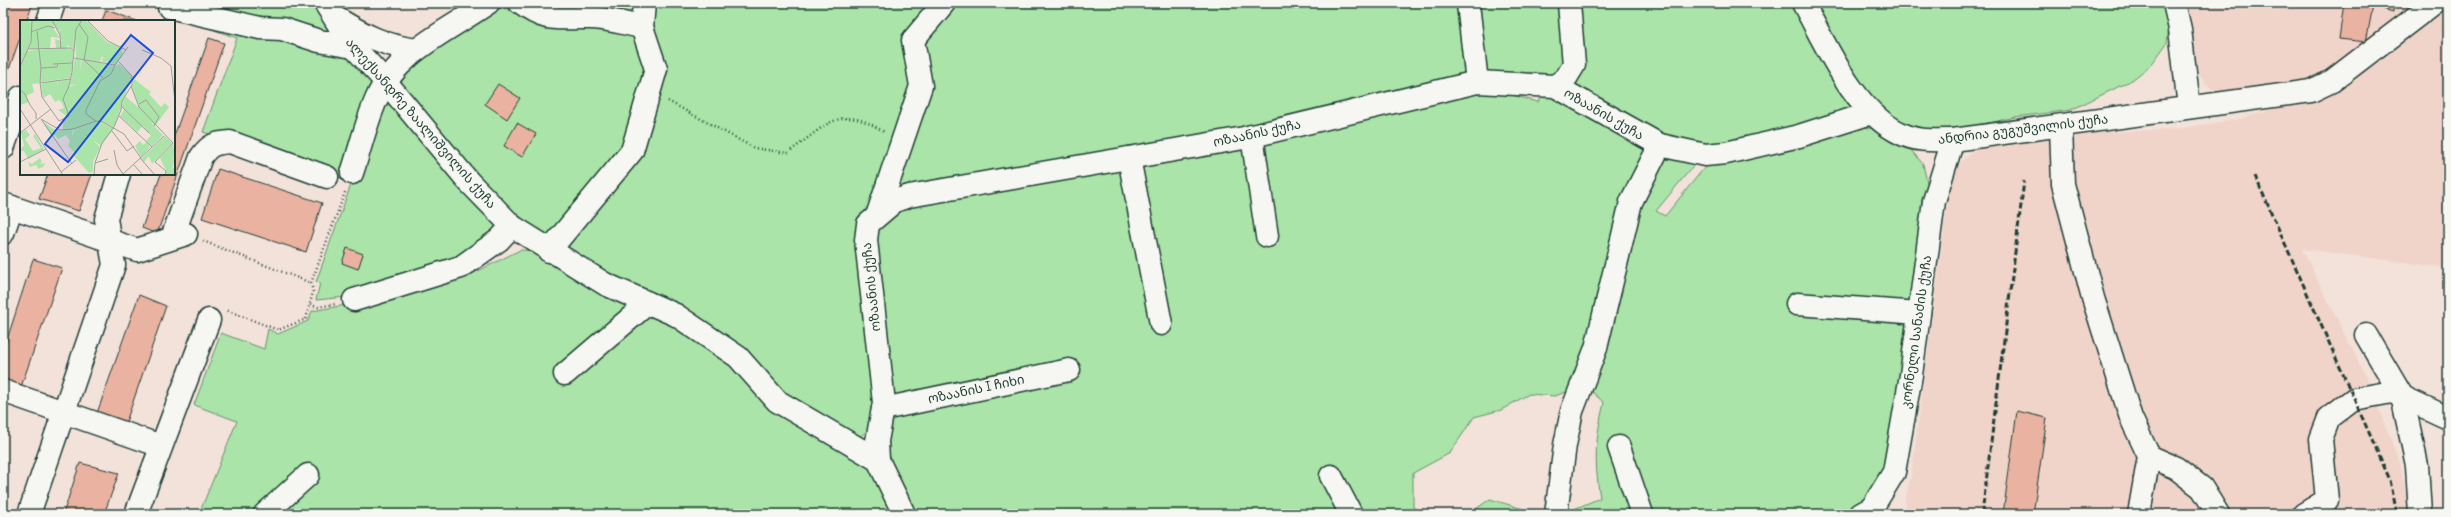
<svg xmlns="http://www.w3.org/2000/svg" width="2451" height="517" viewBox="0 0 2451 517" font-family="Delius,'Noto Sans Georgian',sans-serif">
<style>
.built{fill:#f0d4c9}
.green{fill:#aae4a8;stroke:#64906e}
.building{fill:#eab2a1;stroke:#1f3d34}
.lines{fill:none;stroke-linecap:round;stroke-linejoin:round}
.minor-casing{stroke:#1f3d34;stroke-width:25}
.path{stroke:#1f3d34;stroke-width:2.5;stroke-dasharray:1 3;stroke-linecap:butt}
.minor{stroke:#f6f6f2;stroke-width:22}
.rail{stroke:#1f3d34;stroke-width:3;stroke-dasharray:6 3;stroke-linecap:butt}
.labels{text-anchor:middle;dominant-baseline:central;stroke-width:3;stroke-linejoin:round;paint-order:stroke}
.street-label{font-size:13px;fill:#1f3d34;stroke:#f6f6f2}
.inset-road{fill:none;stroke:#9ea098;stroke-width:1}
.view{fill:#1d4ed8;fill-opacity:0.15;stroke:#1d4ed8;stroke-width:2}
.inset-edge{fill:none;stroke:#1f3d34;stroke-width:2}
</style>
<rect width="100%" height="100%" fill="#f2e2da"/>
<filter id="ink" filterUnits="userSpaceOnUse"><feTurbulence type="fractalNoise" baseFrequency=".025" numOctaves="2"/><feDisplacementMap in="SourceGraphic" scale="8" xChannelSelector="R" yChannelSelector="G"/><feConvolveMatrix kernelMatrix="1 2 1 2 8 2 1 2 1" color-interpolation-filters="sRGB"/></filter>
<g filter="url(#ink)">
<polygon class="built" points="2183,3 2448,3 2448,268 2302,249 2363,370 2400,463 2411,514 1908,514 1905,500 1911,476 1948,200 1959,163 1977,149 2094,133 2176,129 2239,119 2269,111 2264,93 2223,96 2207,85 2196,69"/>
<g class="green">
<polygon points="176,3 320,3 376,85 344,179 203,132 237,38 171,15"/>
<polygon points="605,3 641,3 638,18 602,14"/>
<polygon points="649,3 1566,3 1570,58 1561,73 870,210 878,404 869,429 860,437 802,410 564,251 563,242 639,153 662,72 646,24"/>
<polygon points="1574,3 1795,3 1856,108 1750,142 1683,149 1569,82"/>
<polygon points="1824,3 2167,3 2170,18 2167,43 2151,65 2132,80 2071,110 2015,117 1942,134 1897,125 1858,83 1815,6"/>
<polygon points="504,8 546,27 581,24 635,35 651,70 629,148 549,243 519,223 400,87 401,77 409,63 488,10"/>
<path d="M 1547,89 L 1698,160 L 1656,211 L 1665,216 L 1709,162 L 1856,125 L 1882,131 L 1910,149 L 1923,164 L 1930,196 L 1890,469 L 1876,493 L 1848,514 L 1469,514 L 1490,499 L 1533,512 L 1567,512 L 1600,498 C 1594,461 1595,440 1604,403 L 1585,385 L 1555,396 L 1529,394 L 1501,410 L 1474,417 L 1450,453 L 1413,473 L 1413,507 L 1423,514 L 912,514 L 884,450 L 876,225 L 903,205 L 988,188 L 1127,170 L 1493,90 L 1538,102 Z"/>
<polygon points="389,93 496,225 493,240 475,253 355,296 316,300 320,283 316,282 381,101"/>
<polygon points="520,250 538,251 664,321 730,362 876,466 899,514 199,514 237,421 194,405 221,333 264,349 268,329 278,334 308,321 312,311 357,303 470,275"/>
</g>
<g class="building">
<polygon points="3,3 33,3 26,21 21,21 21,35 3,86"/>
<polygon points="2344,3 2394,3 2393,12 2373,6 2366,42 2339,39"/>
<polygon points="106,10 137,21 102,21"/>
<polygon points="209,38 224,43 157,234 142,228 161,174 174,174 174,136"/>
<polygon points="498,84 520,98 507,119 485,104"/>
<polygon points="517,123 536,134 522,157 504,146"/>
<polygon points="218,169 322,203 306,252 202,218"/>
<polygon points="48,174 92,174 79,211 39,199"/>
<polygon points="347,248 363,254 358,269 342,263"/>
<polygon points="33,259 62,268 21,387 3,380 3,352"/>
<polygon points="139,295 166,306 125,425 96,416"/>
<polygon points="2017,411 2047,418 2033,514 2003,514"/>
<polygon points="80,463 119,473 104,514 63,514"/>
</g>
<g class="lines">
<defs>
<g id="minor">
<polyline points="325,3 350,43 386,82 469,182 512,226 605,284 676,315 738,357 777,401 878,460 904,514"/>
<path d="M 520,3 C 548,24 558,17 590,18 C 607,18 625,24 642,27"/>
<path d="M 1803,3 C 1827,47 1855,113 1902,134 C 1918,142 1936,140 1953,140 L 2311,91 L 2332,81 L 2434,3"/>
<polyline points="2174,3 2180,29 2189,107"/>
<polyline points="1468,4 1477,82"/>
<polyline points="169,7 260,28 282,29 319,41 353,47"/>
<path d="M 338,19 C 364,35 386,46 416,50"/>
<polyline points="48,21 54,3"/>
<polyline points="1555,86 1566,78 1574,65 1569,3"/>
<polyline points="2061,127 2063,184 2093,298 2131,418 2149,456 2139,514"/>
<polyline points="1252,136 1267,236"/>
<polyline points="3,148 21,97"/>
<polyline points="1129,158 1161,324"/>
<path d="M 352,173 C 360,149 366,123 376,100 C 396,52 448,31 488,3"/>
<polyline points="3,204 137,250 186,234"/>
<polyline points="878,213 921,86 913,40 944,3"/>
<polyline points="3,233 12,207"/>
<path d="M 172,238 L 201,157 C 209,145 215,143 230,142 L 327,177"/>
<polyline points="549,251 632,151 656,69 642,27 644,3"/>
<polyline points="354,300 461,267 499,240 512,226"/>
<polyline points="1797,304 1919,313"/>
<polyline points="2366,335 2402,396 2417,465 2420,514"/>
<polyline points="565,374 648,303"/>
<polyline points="3,391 161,446"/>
<polyline points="883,409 1069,370"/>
<polyline points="1619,447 1642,514"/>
<polyline points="2149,456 2176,468 2202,488 2218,514"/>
<polyline points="878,460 877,441 884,403 866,240 868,224 895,201 909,196 1244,138 1477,82 1555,86 1660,145 1705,155 1726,153 1799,136 1871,113"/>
<polyline points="1331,476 1351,514"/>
<polyline points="29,514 114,265 106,219 119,174"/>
<polyline points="136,514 209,320"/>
<polyline points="265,514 308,475"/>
<polyline points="1556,514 1565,445 1572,411 1596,348 1631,202 1660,145"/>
<polyline points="1861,514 1872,508 1894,472 1911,375 1934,201 1953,140"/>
<polyline points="2304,514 2327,500 2321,439 2329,418 2354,399 2392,392 2448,418"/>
</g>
</defs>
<use href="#minor" class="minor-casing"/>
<g class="path">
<path d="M 668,101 L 754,148 L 787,153 C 825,128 838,101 884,132"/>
<polyline points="203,241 311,283 313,292 306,319 278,330 226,310"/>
<polyline points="311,283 346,190"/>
<polyline points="310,305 318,307 336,304"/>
</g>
<use href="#minor" class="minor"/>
<g class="rail">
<polyline points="2255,176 2390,480 2397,514"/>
<polyline points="1982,514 2024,181"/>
</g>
</g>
</g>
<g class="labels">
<g class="street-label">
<text transform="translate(1604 114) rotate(30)">ოზაანის ქუჩა</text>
<text transform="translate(421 123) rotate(49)">ალექსანდრე ზაალიშვილის ქუჩა</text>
<text transform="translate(2023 129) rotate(-7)">ანდრია გუგუშვილის ქუჩა</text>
<text transform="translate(1257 133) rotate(-12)">ოზაანის ქუჩა</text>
<text transform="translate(871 287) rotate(-96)">ოზაანის ქუჩა</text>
<text transform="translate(1916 332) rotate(-82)">კორნელი სანაძის ქუჩა</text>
<text transform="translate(976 389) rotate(-12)">ოზაანის I ჩიხი</text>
</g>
</g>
<g transform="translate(20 20)">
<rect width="155" height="155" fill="#f2e2da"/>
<path d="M 0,0 L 12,2 L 11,19 L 7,31 L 29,29 L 20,29 L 19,25 L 19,30 L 9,28 L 12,12 L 18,11 L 12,11 L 12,0 L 32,0 L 33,3 L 32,0 L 62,0 L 56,8 L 62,0 L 66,0 L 87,22 L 102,28 L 102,36 L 96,44 L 82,42 L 83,37 L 82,36 L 80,42 L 56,38 L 55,17 L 54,30 L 47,25 L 47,28 L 53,31 L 53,43 L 33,44 L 38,44 L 37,48 L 39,44 L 53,44 L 50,58 L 21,62 L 19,60 L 20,63 L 12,64 L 14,72 L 6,76 L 9,82 L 0,85 L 0,48 L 5,37 L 7,31 L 0,46 ZM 34,4 L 37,11 L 42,9 L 38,12 L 42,21 L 35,19 L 36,29 L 41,28 L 43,21 L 41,29 L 30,29 L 31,17 L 40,18 L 33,8 ZM 55,39 L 61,39 L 60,51 L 62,39 L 95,46 L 99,44 L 112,56 L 112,60 L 107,69 L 101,67 L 107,70 L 94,107 L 83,102 L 75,101 L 53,110 L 52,116 L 55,109 L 77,101 L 85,104 L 84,107 L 85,104 L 94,108 L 81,126 L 73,120 L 80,127 L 73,142 L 73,151 L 69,153 L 53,135 L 56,134 L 48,126 L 50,121 L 46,115 L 38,119 L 35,115 L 32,117 L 22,101 L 35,110 L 43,111 L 43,103 L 48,97 L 38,90 L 44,88 L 42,83 L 39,80 L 35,82 L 30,74 L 23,78 L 21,64 L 37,60 L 38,66 L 38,61 L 50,59 L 49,67 L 56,64 L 50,65 ZM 114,59 L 131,72 L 129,74 L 141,87 L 145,83 L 149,87 L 135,106 L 131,101 L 133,105 L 143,115 L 132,126 L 126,120 L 131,116 L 123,106 L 117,112 L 100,96 L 104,90 L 119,103 L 102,87 L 105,76 L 119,88 L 112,66 ZM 6,110 L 10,115 L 5,119 L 13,131 L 21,128 L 13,116 L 15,114 L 24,129 L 8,139 L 4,131 L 0,131 L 4,125 L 1,113 ZM 145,116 L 152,123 L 134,142 L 132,144 L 129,136 L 124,142 L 121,139 ZM 120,121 L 123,125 L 127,122 L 130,127 L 121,137 L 115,126 ZM 153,124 L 155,136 L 150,143 L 155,137 L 152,149 L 155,147 L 155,155 L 145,155 L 146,150 L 140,138 ZM 20,138 L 22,142 L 20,144 L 25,143 L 24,146 L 19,149 L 16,145 L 10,147 L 8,142 L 12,144 Z" fill="#aae4a8" fill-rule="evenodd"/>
<path class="inset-road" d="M 32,0 L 40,15 L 41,29M 67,0 L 88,21 L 106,30M 59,4 L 68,17 L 64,40 L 83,58M 17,11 L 21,48M 11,12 L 28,6 L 35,8M 8,29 L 50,28 L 54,31M 122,30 L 141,38 L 151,46 L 155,82M 54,38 L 95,45 L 108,27M 33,44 L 53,43M 0,47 L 11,22 L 12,0M 50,59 L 20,63 L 22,77 L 39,101 L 49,96 L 43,79 L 49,66 L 52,52 L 56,9 L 62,0M 20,63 L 21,48 L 37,47 L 38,44M 111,66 L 119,87 L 153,123 L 135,142 L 146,151 L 145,155M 0,70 L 5,74 L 10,85 L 16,93 L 16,99M 119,84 L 126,80 L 139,97 L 134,106M 102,87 L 129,113M 0,89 L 43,155M 99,96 L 132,127M 76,101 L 66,94 L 66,90 L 80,61 L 91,54 L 95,45M 92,111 L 107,131 L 114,126M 0,113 L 31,89M 94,130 L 97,145 L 103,154M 120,138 L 135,155M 0,142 L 26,129M 75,143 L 88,139M 52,144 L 21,99 L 40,110 L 53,109 L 76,101 L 83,102 L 104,114 L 121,138M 113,144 L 122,154M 41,152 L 56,140M 74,155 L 75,143 L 82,123 L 94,107 L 101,90 L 102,81 L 112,65 L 112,56 L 99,42M 102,155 L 144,116"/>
<path class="view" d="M 111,15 L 133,33 L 48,142 L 25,124 Z"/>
<rect width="155" height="155" class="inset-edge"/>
</g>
<rect width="2451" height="517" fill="none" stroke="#f6f6f2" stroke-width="16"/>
<rect x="8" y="8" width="2435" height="501" fill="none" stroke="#1f3d34" stroke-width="1.5" filter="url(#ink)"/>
</svg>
